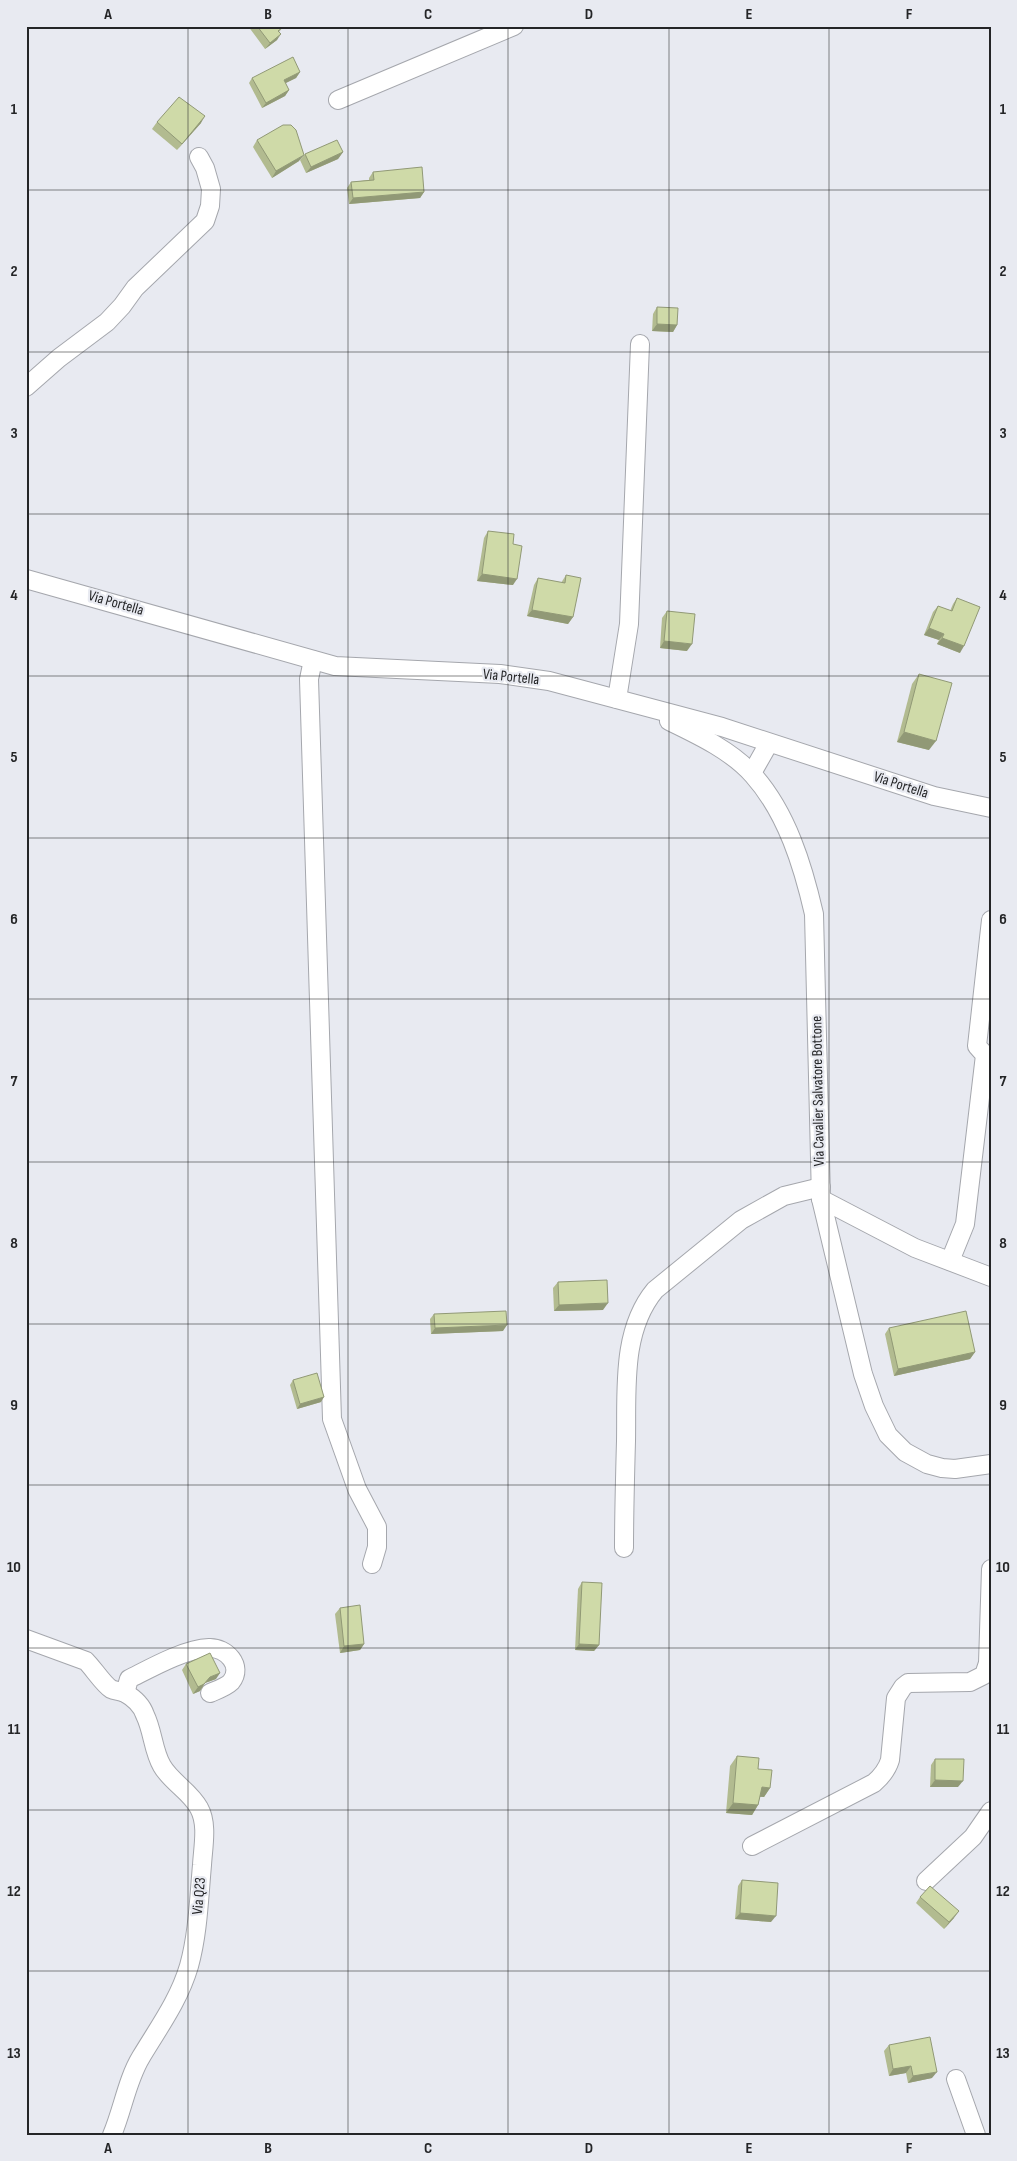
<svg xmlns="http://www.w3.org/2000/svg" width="1017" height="2161" viewBox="0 0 1017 2161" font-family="'Sofia Sans Condensed',sans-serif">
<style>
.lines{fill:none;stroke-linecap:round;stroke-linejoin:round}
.minor-casing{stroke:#a5a7ad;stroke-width:20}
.minor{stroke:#fff;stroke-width:18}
.wall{fill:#b2bb90}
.shaded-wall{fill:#919976}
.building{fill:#cfdaa8;stroke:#919976}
.grid{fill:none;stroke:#242527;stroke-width:1;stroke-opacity:0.55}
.labels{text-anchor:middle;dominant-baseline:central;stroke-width:4.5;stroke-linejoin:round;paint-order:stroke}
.street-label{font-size:15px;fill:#242527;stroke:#e8eaf1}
.neatline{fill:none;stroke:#242527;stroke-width:2}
.grid-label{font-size:16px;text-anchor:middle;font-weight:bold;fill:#242527}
</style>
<rect width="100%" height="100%" fill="#e8eaf1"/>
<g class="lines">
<defs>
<g id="minor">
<polyline points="338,100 514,26"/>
<polyline points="26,387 59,358 107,322 122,306 135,288 205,221 210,206 211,189 205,168 199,157"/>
<polyline points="26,579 335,666 500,674 549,681 722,727 934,796 991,808"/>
<polyline points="313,660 309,679 332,1419 357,1489 377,1527 377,1547 372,1564"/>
<polyline points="617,699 629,624 640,344"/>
<path d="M 669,721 C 698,735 732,751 753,775 C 787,813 803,866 814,914 L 821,1199 L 863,1374 L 874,1406 L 888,1435 L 905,1452 L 927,1464 L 942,1468 L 955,1469 L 991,1464"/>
<polyline points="752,773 769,743"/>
<polyline points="821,1199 915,1248 991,1277"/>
<polyline points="950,1261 965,1224 985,1055 977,1046 991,920"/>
<path d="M 624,1548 C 624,1513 625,1477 626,1441 C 627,1390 621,1331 655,1290 L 741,1220 L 784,1196 L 821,1187"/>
<path d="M 26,1639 L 86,1661 C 93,1668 104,1685 111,1689 C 115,1691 121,1691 125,1693 C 134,1698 142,1706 145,1715 C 153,1731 153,1751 162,1766 C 171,1782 190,1791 199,1808 C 208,1824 203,1847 202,1865 C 199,1898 198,1934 189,1966 C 179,2000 159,2027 141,2057 C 127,2080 123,2109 112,2135"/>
<path d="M 125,1693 L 129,1679 C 151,1668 184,1649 209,1648 C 226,1647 244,1666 231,1682 C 226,1687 217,1690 210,1693"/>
<path d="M 752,1846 L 874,1783 C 882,1776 887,1770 890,1760 L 896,1698 L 903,1687 L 908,1683 L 970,1682 L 984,1675 L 988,1663 L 991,1569"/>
<polyline points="926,1881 973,1837 991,1811"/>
<polyline points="956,2079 976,2135"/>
</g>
</defs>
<use href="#minor" class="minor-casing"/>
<use href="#minor" class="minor"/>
</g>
<g class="wall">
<polygon points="248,26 282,26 283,27 279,32 277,40 265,49"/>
<polygon points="300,72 296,78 285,83 289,90 285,96 262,108 249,83 252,78"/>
<polygon points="157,122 201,123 177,150 152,129"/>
<polygon points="257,140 299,161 272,178 253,147"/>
<polygon points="343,152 338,159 306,173 300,160 305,154"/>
<polygon points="373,172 424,192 420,198 349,204 347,188 351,182 369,180 369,178"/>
<polygon points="657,307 677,325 673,332 652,331 653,314"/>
<polygon points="488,531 513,544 513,585 477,581 484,538"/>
<polygon points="566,575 573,617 568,624 527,616 534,585 538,578 561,583"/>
<polygon points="957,598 960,653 937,644 939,640 924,635 933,612 938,606 950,611 953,604"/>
<polygon points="667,611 687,651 660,648 662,618"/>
<polygon points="919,674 929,750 897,742 912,684"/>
<polygon points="558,1282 603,1310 554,1311 553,1288"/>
<polygon points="434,1314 503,1331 431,1334 430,1319"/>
<polygon points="889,1328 975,1352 970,1359 894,1376 885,1334"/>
<polygon points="293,1380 321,1402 297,1409 290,1385"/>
<polygon points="582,1582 599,1645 594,1651 575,1650 578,1589"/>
<polygon points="340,1608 364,1644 360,1650 340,1653 335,1614"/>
<polygon points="186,1664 216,1679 205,1683 200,1691 193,1694 182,1670"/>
<polygon points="737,1756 758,1769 770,1788 764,1797 760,1797 758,1805 752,1815 726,1813 730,1766"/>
<polygon points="935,1759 958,1787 930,1787 931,1765"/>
<polygon points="742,1880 771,1922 735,1919 738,1886"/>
<polygon points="920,1897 954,1918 944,1929 916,1903"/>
<polygon points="889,2045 932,2078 908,2083 906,2073 889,2076 884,2051"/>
</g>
<g class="shaded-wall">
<polygon points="281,34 277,40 265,49 270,43"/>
<polygon points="300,72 296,78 280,86 284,80"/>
<polygon points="289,90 285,96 262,108 266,103"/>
<polygon points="205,116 201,123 177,150 182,144"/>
<polygon points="343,152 338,159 306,173 311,167"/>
<polygon points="304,155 299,161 272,178 276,171"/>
<polygon points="424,192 420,198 349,204 353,198"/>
<polygon points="657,324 677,325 673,332 652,331"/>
<polygon points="482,574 517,579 513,585 477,581"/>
<polygon points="532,610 573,617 568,624 527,616"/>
<polygon points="929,628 944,634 939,640 924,635"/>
<polygon points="942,638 964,646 960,653 937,644"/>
<polygon points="664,641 692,644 687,651 660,648"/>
<polygon points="904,732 936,741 929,750 897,742"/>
<polygon points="608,1303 603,1310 554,1311 559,1305"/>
<polygon points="507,1325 503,1331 431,1334 435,1328"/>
<polygon points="975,1352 970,1359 894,1376 898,1369"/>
<polygon points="324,1397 321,1402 297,1409 300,1404"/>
<polygon points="364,1644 360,1650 340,1653 344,1646"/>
<polygon points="579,1644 599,1645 594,1651 575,1650"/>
<polygon points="220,1673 216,1679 205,1683 200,1691 193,1694 198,1687 210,1677"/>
<polygon points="935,1780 963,1781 958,1787 930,1787"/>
<polygon points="762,1787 770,1788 764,1797 755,1796"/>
<polygon points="733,1803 758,1805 752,1815 726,1813"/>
<polygon points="959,1911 954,1918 944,1929 949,1922"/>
<polygon points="740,1913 776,1916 771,1922 735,1919"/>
<polygon points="911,2066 906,2073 889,2076 893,2069"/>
<polygon points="937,2072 932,2078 908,2083 913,2076"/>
</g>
<g class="building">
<polygon points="257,26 282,26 283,27 278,31 281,34 270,43"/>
<polygon points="293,57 300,72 284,80 289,90 266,103 252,78"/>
<polygon points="179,97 205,116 182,144 157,122"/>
<polygon points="283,125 291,125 296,130 304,155 276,171 257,140"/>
<polygon points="337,140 343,152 311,167 305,154"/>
<polygon points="422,167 424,192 353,198 351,182 374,180 373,172"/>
<polygon points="657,307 678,308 677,325 657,324"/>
<polygon points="488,531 514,534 513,544 522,546 517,579 482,574"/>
<polygon points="566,575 581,578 573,617 532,610 538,578 565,583"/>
<polygon points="957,598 980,607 964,646 942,638 944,634 929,628 938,606 952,611"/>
<polygon points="667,611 695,614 692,644 664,641"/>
<polygon points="919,674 952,683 936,741 904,732"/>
<polygon points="607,1280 608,1303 559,1305 558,1282"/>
<polygon points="506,1311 507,1325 435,1328 434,1314"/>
<polygon points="966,1311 975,1352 898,1369 889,1328"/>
<polygon points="317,1373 324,1397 300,1404 293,1380"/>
<polygon points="582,1582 602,1583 599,1645 579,1644"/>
<polygon points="360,1605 364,1644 344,1646 340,1608"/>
<polygon points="210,1653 220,1673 210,1677 204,1684 198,1687 186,1664"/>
<polygon points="737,1756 759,1758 758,1769 772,1770 770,1788 762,1787 758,1805 733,1803"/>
<polygon points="935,1759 964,1759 963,1781 935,1780"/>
<polygon points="742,1880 778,1883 776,1916 740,1913"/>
<polygon points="930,1886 959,1911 949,1922 920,1897"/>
<polygon points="930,2037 937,2072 913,2076 911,2066 893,2069 889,2045"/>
</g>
<path class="grid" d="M 188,26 L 188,2135M 348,26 L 348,2135M 508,26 L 508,2135M 669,26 L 669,2135M 829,26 L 829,2135M 26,190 L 991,190M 26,352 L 991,352M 26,514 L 991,514M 26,676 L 991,676M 26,838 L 991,838M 26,999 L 991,999M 26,1162 L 991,1162M 26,1324 L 991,1324M 26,1485 L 991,1485M 26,1648 L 991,1648M 26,1810 L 991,1810M 26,1971 L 991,1971"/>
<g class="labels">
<g class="street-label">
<text transform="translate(116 603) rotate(16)">Via Portella</text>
<text transform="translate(511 677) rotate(6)">Via Portella</text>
<text transform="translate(901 785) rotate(18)">Via Portella</text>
<text transform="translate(818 1091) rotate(-91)">Via Cavalier Salvatore Bottone</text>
<text transform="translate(199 1896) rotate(-85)">Via Q23</text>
</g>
</g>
<rect width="1017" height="2161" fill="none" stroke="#e8eaf1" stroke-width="55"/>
<rect x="28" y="28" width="962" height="2106" class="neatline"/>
<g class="grid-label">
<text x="108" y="19">A</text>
<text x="268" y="19">B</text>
<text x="428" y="19">C</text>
<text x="589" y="19">D</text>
<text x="749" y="19">E</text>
<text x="909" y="19">F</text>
<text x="14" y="114">1</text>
<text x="1003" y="114">1</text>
<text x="14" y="276">2</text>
<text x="1003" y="276">2</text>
<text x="14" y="438">3</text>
<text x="1003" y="438">3</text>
<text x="14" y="600">4</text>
<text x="1003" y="600">4</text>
<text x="14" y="762">5</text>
<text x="1003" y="762">5</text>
<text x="14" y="924">6</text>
<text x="1003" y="924">6</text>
<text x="14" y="1086">7</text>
<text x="1003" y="1086">7</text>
<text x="14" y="1248">8</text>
<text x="1003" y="1248">8</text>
<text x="14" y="1410">9</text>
<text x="1003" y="1410">9</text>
<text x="14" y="1572">10</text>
<text x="1003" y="1572">10</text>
<text x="14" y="1734">11</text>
<text x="1003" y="1734">11</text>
<text x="14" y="1896">12</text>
<text x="1003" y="1896">12</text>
<text x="14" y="2058">13</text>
<text x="1003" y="2058">13</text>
<text x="108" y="2153">A</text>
<text x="268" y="2153">B</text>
<text x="428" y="2153">C</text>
<text x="589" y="2153">D</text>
<text x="749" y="2153">E</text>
<text x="909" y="2153">F</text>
</g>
</svg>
